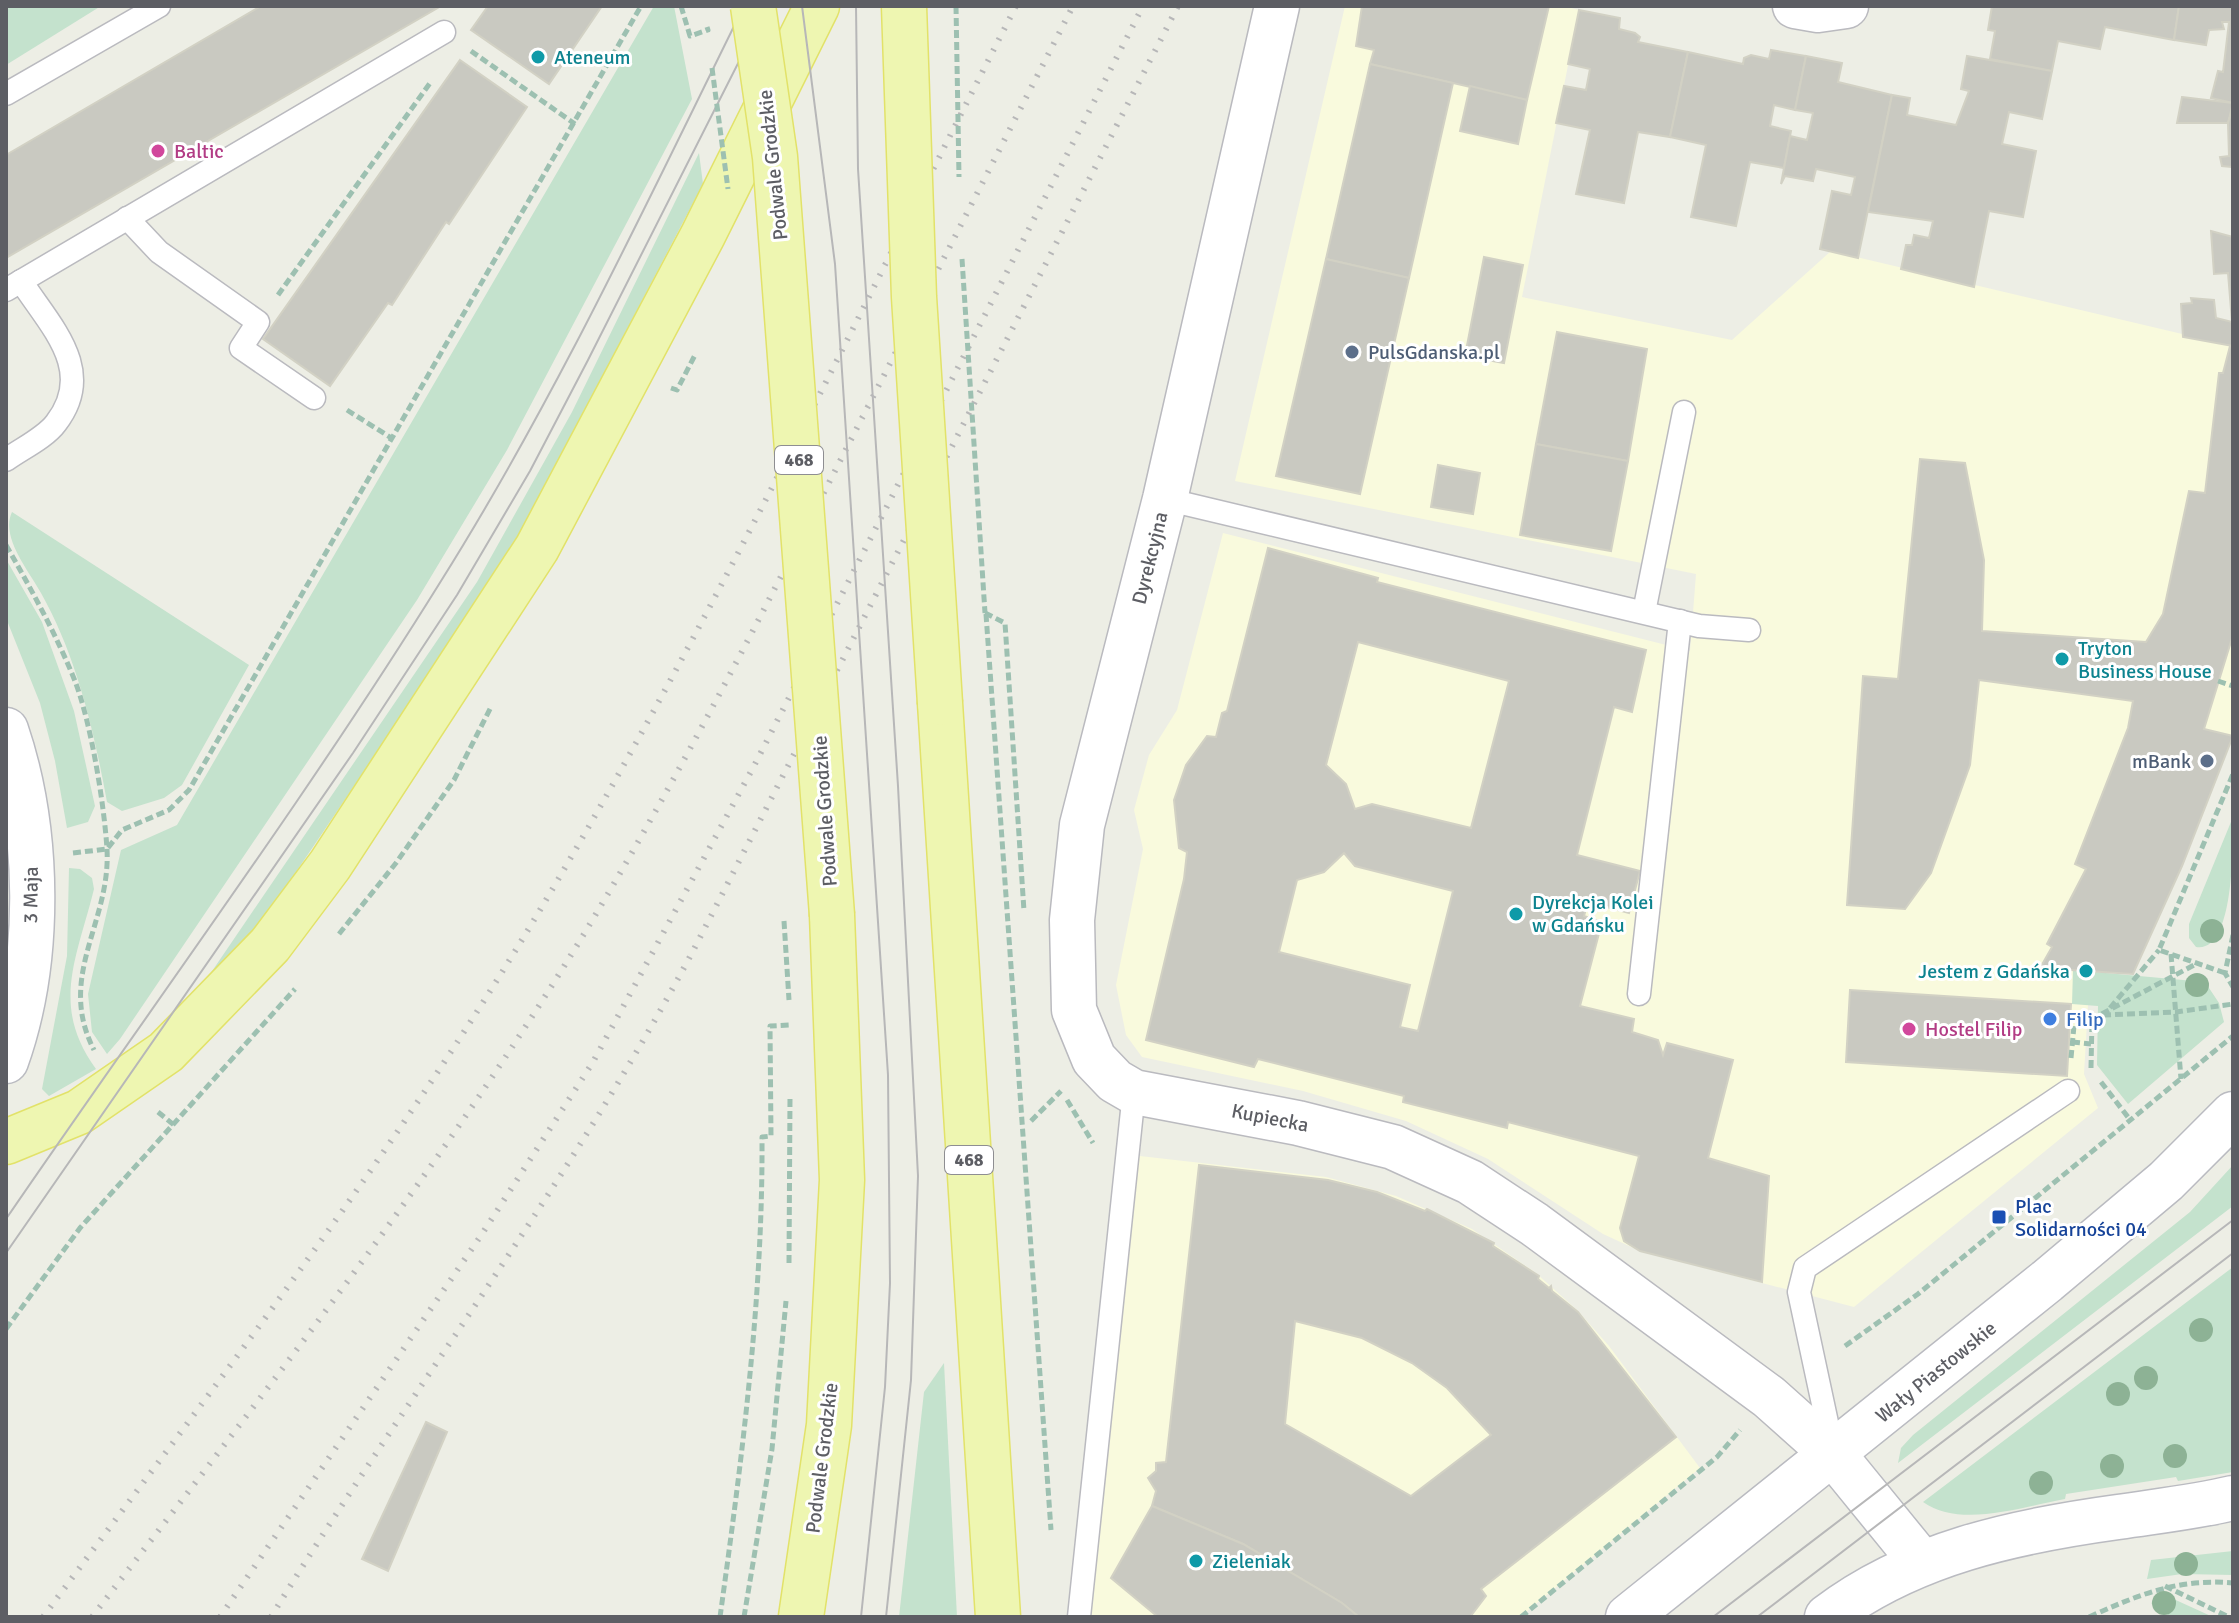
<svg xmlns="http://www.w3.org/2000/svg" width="2239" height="1623" viewBox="0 0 2239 1623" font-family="Signika,sans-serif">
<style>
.commercial{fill:#f9fadd}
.green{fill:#c4e2cd}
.building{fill:#c9c9c1;stroke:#d2d1c4;stroke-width:2;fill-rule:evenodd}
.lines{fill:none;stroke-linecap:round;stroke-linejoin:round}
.lane-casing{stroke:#bababf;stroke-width:25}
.street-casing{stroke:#bababf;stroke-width:47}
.secondary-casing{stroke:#babbc1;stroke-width:47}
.primary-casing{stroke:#e2e269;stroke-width:47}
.path{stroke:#9dc0b1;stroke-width:5;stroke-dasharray:8 4;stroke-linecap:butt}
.lane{stroke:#fff;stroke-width:22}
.street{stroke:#fff;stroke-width:44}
.secondary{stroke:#fff;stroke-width:44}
.primary{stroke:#eef6b1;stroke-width:44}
.tram{stroke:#b7b7b8;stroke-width:2}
.rail{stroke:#b7b7b8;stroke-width:6;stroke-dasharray:2 10;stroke-linecap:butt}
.primary-bridge-casing{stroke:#e2e269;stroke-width:47;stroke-linecap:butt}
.path-bridge{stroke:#9dc0b1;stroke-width:5;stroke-dasharray:8 4;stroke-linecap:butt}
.primary-bridge{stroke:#eef6b1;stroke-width:44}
.tree{fill:#8db295}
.culture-dot{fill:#0f9aa8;stroke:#fff;stroke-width:3}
.hotel-dot{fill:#d1479c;stroke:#fff;stroke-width:3}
.service-dot{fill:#5c6f8a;stroke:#fff;stroke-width:3}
.shop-dot{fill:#3f7fe0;stroke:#fff;stroke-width:3}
.transit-dot{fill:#1a4fb4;stroke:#fff;stroke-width:3}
.labels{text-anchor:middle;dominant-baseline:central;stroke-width:6;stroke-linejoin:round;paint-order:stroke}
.shield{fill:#fff;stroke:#8e8e92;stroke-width:2}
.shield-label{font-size:18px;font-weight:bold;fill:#5d5e64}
.culture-label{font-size:20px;fill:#0d838f;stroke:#fff;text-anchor:start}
.hotel-label{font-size:20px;fill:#b23c85;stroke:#fff;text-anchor:start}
.street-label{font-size:20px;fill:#5d5e64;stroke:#fff}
.service-label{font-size:20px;fill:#4e5e75;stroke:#fff;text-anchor:start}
.shop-label{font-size:20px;fill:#366cbe;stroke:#fff;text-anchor:start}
.transit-label{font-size:20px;fill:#164399;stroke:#fff;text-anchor:start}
</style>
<rect width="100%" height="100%" fill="#edeee5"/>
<g class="commercial">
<polygon points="1345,6 1564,6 1579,10 1522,297 1732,340 1831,251 2233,346 2233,736 2182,866 2133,974 2090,971 2084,1074 2098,1108 1854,1307 1640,1251 1603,1234 1488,1159 1406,1121 1303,1091 1142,1057 1126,1035 1116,985 1143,849 1134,810 1149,755 1177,710 1223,533 1690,651 1696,574 1235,481"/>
<polygon points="1131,1155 1326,1177 1396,1196 1472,1229 1536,1273 1578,1311 1609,1346 1700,1468 1520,1617 1080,1617"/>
</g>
<g class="green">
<polygon points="6,6 101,6 6,65"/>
<polygon points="654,6 674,6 692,99 507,450 417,600 120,1039 107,1054 92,1032 88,994 121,850 177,825"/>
<polygon points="699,153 703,184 521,532 469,616 269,912 237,953 206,980 477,582 572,412"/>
<path d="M 12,512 L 249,665 L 182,785 L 164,798 L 122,811 L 107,802 C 94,731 77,657 41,593 C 29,571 0,537 12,512 Z"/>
<polygon points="6,559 42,622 74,711 95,806 88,822 67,828 55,761 40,703 6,618"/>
<path d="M 2233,817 C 2233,842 2235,954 2196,947 L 2189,938 L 2189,924 Z"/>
<path d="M 69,868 L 80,869 L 92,878 L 94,889 C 77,958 50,1006 96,1069 L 49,1096 L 42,1089 L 67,956 Z"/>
<polygon points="2073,970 2205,982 2219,1003 2224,1022 2128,1104 2097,1065 2098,1006 2072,1004"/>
<polygon points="2233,1165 2233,1206 1898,1463 1901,1448 1913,1435 2190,1212"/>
<path d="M 2233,1267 L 2233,1472 L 2178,1481 L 2176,1477 L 2066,1494 L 2065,1499 C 2024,1506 1961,1529 1923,1502 Z"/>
<polygon points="944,1363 957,1617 899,1617 924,1392"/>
<polygon points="2233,1551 2233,1575 2182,1574 2147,1579 2151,1560"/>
<polygon points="2167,1596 2213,1617 2171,1617 2151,1603"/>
</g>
<g class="building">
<polygon points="261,6 441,6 6,258 6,155"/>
<polygon points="488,6 602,6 549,84 471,30"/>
<polygon points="1362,6 1549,6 1527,100 1370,64 1374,50 1356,46"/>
<polygon points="1992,6 2179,6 2174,40 2105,27 2100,49 2058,41 2052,71 1990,59 1995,31 1988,30"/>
<polygon points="2179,6 2233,6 2233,103 2211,98 2218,71 2223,72 2229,22 2222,22 2224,29 2209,30 2206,45 2174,40"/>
<polygon points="1579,10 1620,18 1619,29 1635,33 1640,37 1638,42 1688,52 1670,137 1638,132 1624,203 1576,194 1590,130 1556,123 1564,86 1586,90 1590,69 1568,64"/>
<polygon points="1771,50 1806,56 1795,110 1774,105 1770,126 1791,131 1784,168 1750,162 1736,226 1691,217 1706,145 1670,137 1688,52 1743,64 1744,58 1751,55 1769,59"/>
<polygon points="1806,56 1842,63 1838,82 1892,95 1858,258 1820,249 1832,191 1851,195 1855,177 1816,169 1813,181 1785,176 1781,184 1790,136 1807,140 1813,113 1795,110"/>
<polygon points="1967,56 2052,71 2042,119 2009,112 2002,144 2036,151 2023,217 1989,211 1974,287 1901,269 1906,245 1912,245 1914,235 1929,238 1933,221 1868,212 1892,95 1910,98 1907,115 1956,125 1969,91 1961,89"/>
<polygon points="460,60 527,107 449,224 446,222 392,305 388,303 330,386 263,339"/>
<polygon points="1370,64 1453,83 1409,278 1326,259"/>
<polygon points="1470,86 1527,100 1518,144 1460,131"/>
<polygon points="2182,97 2233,103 2228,123 2177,123"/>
<polygon points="2233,107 2233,237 2232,167 2222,166 2220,157 2229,156 2228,123"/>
<polygon points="2211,231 2233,237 2233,346 2183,337 2181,304 2192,303 2191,298 2214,300 2216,318 2232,322 2228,273 2214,274"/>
<polygon points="1484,257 1523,265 1504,363 1465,356"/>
<polygon points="1326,259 1409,278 1360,494 1276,476"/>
<polygon points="1557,332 1647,349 1628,461 1536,444"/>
<polygon points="2230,346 2233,346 2233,635 2204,729 2233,736 2182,866 2133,974 2040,968 2052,947 2047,944 2086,869 2075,864 2128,728 2133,701 1979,680 1970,765 1931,873 1905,909 1847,905 1863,676 1898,679 1920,459 1965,463 1984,560 1982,631 2146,642 2163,614 2189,491 2205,493 2219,373 2223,373"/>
<polygon points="1536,444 1628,461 1611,551 1520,535"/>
<polygon points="1438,465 1480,473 1473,514 1431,507"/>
<path d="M 1268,548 L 1378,578 L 1377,582 L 1646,650 L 1632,712 L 1614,707 L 1577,855 L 1640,871 L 1629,913 L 1588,902 L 1584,916 L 1602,922 L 1580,1006 L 1634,1019 L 1632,1032 L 1658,1040 L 1663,1055 L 1667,1043 L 1733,1060 L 1708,1158 L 1769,1176 L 1762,1282 L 1640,1251 L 1624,1241 L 1620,1228 L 1639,1156 L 1508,1122 L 1507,1128 L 1403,1102 L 1404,1096 L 1258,1059 L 1254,1067 L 1146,1040 L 1184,879 L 1187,852 L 1179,848 L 1174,800 L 1186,765 L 1207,736 L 1216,737 L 1222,713 L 1227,711 ZM 1358,642 L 1509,681 L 1471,828 L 1372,804 L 1355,809 L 1346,784 L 1326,765 ZM 1344,853 L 1355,866 L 1453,891 L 1418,1031 L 1400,1027 L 1410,985 L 1279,952 L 1297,880 L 1324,872 Z"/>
<polygon points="1850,990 2071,1004 2067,1076 1846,1062"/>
<path d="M 1199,1165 L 1328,1180 L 1377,1192 L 1425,1211 L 1427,1209 L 1494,1243 L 1493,1246 L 1539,1276 L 1538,1279 L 1549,1288 L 1551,1286 L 1552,1291 L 1578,1312 L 1676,1437 L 1481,1589 L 1486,1596 L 1470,1617 L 1359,1617 L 1342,1603 L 1243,1544 L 1152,1506 L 1156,1491 L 1148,1478 L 1156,1471 L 1156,1463 L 1166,1462 ZM 1295,1321 L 1362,1338 L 1412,1363 L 1447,1388 L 1491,1435 L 1411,1496 L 1285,1424 Z"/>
<polygon points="426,1422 447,1432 388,1571 362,1559"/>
<polygon points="1152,1506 1243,1544 1342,1603 1359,1617 1158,1617 1111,1578"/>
</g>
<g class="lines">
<defs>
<g id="lane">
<polyline points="6,94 159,6"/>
<polyline points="127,218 159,252 258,322 241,348 314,398"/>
<polyline points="6,290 444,32"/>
<path d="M 6,460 C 21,449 45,438 56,423 C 97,370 50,326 21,281"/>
<polyline points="1165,499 1699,626 1749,630"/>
<polyline points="1644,612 1684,412"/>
<polyline points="1639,994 1680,621"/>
<polyline points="1832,1446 1799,1292 1805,1268 2068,1091"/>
<polyline points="1079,1617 1134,1092"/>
</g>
<g id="street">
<polyline points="1277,6 1165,499 1082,825 1072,920 1074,1010 1094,1059 1115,1081 1134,1092 1298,1123 1393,1147 1470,1182 1534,1224 1769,1397 1834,1455"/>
<polyline points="1795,6 1818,10 1846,6"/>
</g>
<g id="secondary">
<path d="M 6,730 C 40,830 42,961 6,1061"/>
<polyline points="1834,1455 1922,1563"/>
<polyline points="1628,1617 2047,1281 2166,1181 2233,1114"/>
<path d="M 1827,1617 C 1911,1553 2016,1531 2118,1517 C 2157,1511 2195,1507 2233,1498"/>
</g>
<g id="primary">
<polyline points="940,703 998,1617"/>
<polyline points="6,1142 79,1112 166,1052 270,945 330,865 537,548 703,235 817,6"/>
<polyline points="801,1617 829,1425 842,1180 832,915"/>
</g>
</defs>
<use href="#lane" class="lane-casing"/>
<use href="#street" class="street-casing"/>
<use href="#secondary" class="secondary-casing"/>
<use href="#primary" class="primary-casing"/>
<g class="path">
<polyline points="681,6 690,36 708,30 707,27"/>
<polyline points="471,51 575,124"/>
<polyline points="278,295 430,83"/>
<polyline points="671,388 677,390 695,355"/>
<polyline points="347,410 393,439"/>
<path d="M 6,545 C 31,589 56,634 75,681 C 91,723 104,803 107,849 C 111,923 56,976 94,1050"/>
<polyline points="985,613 1005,623 1024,911"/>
<polyline points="986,614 1051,1530"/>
<polyline points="2218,681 2233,686"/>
<polyline points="73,853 107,849 122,830 169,810 189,790 641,6"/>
<polyline points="339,934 396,863 454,780 491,707"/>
<polyline points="2233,935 2225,973 2233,987"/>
<polyline points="2171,954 2181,1079"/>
<polyline points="2225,973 2159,950 2233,774"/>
<polyline points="2110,1008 2159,950"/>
<polyline points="2103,1015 2176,1012 2233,1004"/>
<polyline points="2072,1042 2091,1044"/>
<polyline points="2071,1058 2075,1015"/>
<polyline points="2091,1068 2092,1019 2196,964"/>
<polyline points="2101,1082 2131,1121"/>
<polyline points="1067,1100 1093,1143"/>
<polyline points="158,1112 174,1125"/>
<polyline points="1031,1121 1061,1091"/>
<polyline points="789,1263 790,1097"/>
<polyline points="6,1329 80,1228 295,989"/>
<polyline points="1845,1346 1918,1294 2233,1036"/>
<polyline points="2165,1586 2229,1617"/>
<path d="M 720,1617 C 742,1458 763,1298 762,1137 L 771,1136 L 770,1026 L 790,1025"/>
<polyline points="744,1617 772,1449 786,1301"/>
<polyline points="1521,1617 1717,1457 1740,1430"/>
<path d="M 2089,1617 C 2138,1595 2178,1578 2233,1583"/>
</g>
<use href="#lane" class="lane"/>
<use href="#street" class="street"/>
<use href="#secondary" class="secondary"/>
<use href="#primary" class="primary"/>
<g class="tram">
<polyline points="802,6 835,264 888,1075 890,1283 885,1387 861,1617"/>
<polyline points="856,6 858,169 898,786 918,1176 911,1380 886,1617"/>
<path d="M 6,1219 C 151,1007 305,800 441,581 C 556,398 648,200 744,6"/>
<polyline points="6,1253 353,753 457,595 530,471 588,360 767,6"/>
<polyline points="1713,1617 2233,1220"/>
<polyline points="1757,1617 2233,1253"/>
</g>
<g class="rail">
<path d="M 43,1617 C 212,1389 387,1164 534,920 C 711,625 859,312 1016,6"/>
<path d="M 92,1617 C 260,1398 431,1182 576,947 C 672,790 756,626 839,463 C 917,311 995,158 1073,6"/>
<polyline points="220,1617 482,1234 593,1062 754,766 1143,6"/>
<path d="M 271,1617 C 409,1392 570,1183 694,949 L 1178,6"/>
</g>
<defs>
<g id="primary-bridge">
<polyline points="753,6 775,157 832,915"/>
<polyline points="904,6 914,297 940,703"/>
</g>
</defs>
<use href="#primary-bridge" class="primary-bridge-casing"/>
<g class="path-bridge">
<polyline points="956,6 959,177"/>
<polyline points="712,68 728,189"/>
<polyline points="962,259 985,613"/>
<polyline points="784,921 789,1000"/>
</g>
<use href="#primary-bridge" class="primary-bridge"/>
</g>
<g class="tree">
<circle cx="2212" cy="931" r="12"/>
<circle cx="2197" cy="985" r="12"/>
<circle cx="2201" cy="1330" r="12"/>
<circle cx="2146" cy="1378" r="12"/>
<circle cx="2118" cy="1394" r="12"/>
<circle cx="2175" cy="1456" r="12"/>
<circle cx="2112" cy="1466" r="12"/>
<circle cx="2041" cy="1483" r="12"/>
<circle cx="2186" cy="1564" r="12"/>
<circle cx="2164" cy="1603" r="12"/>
</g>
<g class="culture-dot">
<circle cx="538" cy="57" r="8"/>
<circle cx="2062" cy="659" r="8"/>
<circle cx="1516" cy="914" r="8"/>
<circle cx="2086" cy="971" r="8"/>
<circle cx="1196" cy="1561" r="8"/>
</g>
<g class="hotel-dot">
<circle cx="158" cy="151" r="8"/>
<circle cx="1909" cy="1029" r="8"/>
</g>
<g class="service-dot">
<circle cx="1352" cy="352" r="8"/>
<circle cx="2207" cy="761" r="8"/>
</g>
<circle class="shop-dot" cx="2050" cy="1019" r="8"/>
<rect class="transit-dot" x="1991" y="1209" width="16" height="16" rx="4"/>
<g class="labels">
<g class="shield">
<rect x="775" y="446" width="48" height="28" rx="6"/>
<rect x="945" y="1146" width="48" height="28" rx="6"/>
</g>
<g class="shield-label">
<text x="799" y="460">468</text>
<text x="969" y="1160">468</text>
</g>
<g class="culture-label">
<text x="554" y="57">Ateneum</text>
<text x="2078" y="648">Tryton<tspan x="2078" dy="23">Business House</tspan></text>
<text x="1532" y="902">Dyrekcja Kolei<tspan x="1532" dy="23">w Gdańsku</tspan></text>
<text x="2070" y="971" text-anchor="end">Jestem z Gdańska</text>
<text x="1212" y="1561">Zieleniak</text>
</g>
<g class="hotel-label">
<text x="174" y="151">Baltic</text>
<text x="1925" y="1029">Hostel Filip</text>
</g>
<g class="street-label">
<text transform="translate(773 165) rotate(-96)">Podwale Grodzkie</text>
<text transform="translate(1150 558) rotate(-76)">Dyrekcyjna</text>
<text transform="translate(825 811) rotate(-94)">Podwale Grodzkie</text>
<text transform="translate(31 895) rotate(-89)">3 Maja</text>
<text transform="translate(1270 1118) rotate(11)">Kupiecka</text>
<text transform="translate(1936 1372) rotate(-39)">Wały Piastowskie</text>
<text transform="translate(822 1458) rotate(-83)">Podwale Grodzkie</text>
</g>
<g class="service-label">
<text x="1368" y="352">PulsGdanska.pl</text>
<text x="2191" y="761" text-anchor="end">mBank</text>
</g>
<g class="shop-label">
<text x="2066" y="1019">Filip</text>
</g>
<g class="transit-label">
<text x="2015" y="1206">Plac<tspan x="2015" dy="23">Solidarności 04</tspan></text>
</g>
</g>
<rect width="2239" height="1623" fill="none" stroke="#5d5e64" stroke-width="16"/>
</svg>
